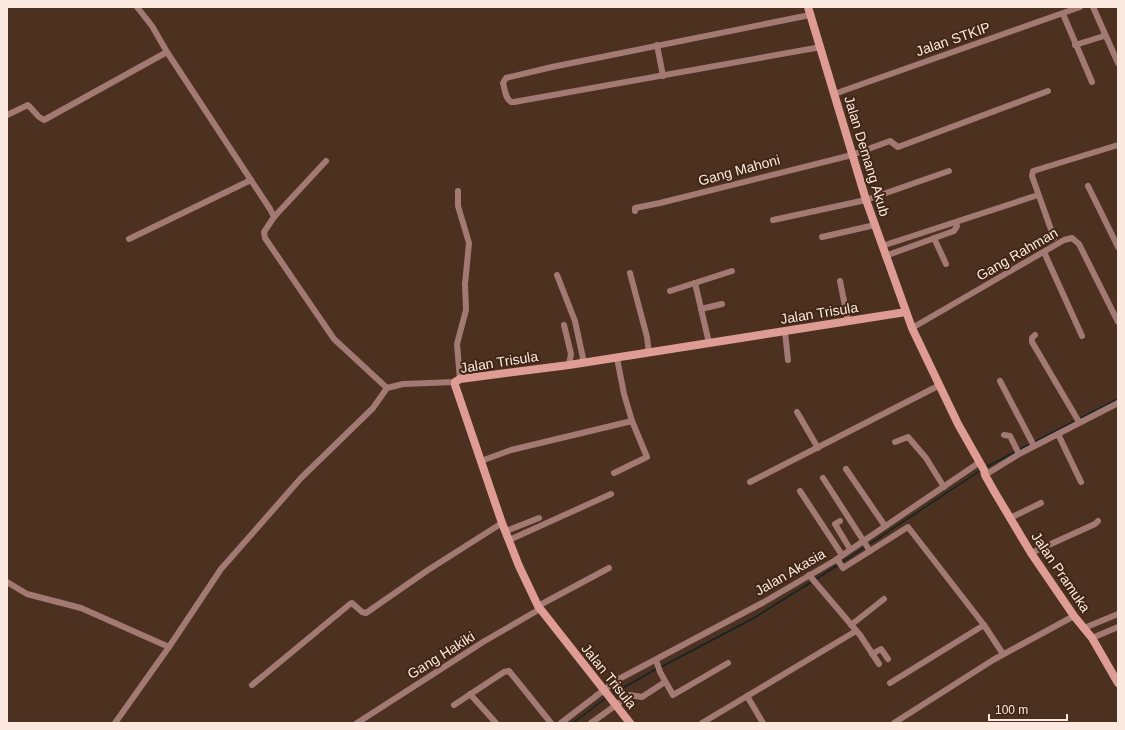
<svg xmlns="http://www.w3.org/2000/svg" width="1125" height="730" viewBox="0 0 1125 730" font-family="Helvetica,sans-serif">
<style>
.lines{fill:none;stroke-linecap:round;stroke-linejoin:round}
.stream{stroke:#122328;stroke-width:1.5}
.street{stroke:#a37974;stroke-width:6}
.secondary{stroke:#df9c94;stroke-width:8}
.labels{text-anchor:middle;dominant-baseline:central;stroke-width:4;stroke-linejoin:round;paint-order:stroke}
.street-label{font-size:14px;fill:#fbe9df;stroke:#412616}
</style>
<rect width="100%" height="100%" fill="#4c3120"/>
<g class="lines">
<g class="stream">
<polyline points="1079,419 1118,399"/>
<polyline points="1034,442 1075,421"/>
<polyline points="1018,450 1031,444"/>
<polyline points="986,467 1015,452"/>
<polyline points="868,545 981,470"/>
<polyline points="841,563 865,547"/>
<polyline points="816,579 838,565"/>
<polyline points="661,667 754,618 813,581"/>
<polyline points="611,695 656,669"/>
<polyline points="573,723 606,698"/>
</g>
<g class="street">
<polyline points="137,7 152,26 167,52 270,209 274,217 264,232 265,238 334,339 387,388"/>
<polyline points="1093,7 1118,63"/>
<polyline points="1063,14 1092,82"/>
<path d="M 810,15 L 552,67 L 506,78 L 503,83 C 505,90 505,98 511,102 L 514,102 L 821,47"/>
<polyline points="657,45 663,76"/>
<polyline points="1075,45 1104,36"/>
<polyline points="834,94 1080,7"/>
<polyline points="7,115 28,105 39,117 44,120 167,52"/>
<polyline points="1088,186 1118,247"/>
<polyline points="458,191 458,206 469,243 465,284 466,310 457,344 460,380"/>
<polyline points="635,211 635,208 660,203 852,155 890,141 898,147 1048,91"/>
<polyline points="274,217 326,161"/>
<polyline points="773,220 866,200 949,171"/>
<polyline points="822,237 875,225"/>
<polyline points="934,238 946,264"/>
<polyline points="1054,238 1032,176 1033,171 1118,145"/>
<polyline points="129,239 251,180"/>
<polyline points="882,246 1038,195"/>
<polyline points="1044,252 1082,336"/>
<polyline points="885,256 954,231 957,226 956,222"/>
<polyline points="630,273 647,337 649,353"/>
<polyline points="557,275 575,321 584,363"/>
<polyline points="840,281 848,321"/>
<polyline points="695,283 709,343"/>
<polyline points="670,291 732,271"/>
<polyline points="701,309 722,304"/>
<polyline points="564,325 571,354 569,365"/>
<polyline points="912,328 1064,240 1072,238 1079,244 1118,322"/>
<polyline points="785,332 788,360"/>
<polyline points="1035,335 1032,338 1032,342 1079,422"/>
<polyline points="1000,381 1034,446"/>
<polyline points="797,412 818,448"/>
<polyline points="1058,434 1081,482"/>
<polyline points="1004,435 1010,436 1019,454"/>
<polyline points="895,442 908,437 926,458 944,487"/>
<polyline points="481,461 511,450 632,421"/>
<polyline points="846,469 885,526"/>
<polyline points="614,473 647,457 632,421 624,394 617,358"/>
<polyline points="985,475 1019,454 1118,403"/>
<polyline points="823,478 870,551"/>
<polyline points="750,482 938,386"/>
<polyline points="800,491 842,555"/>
<polyline points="1010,518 1041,503"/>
<polyline points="840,521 835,524 850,549"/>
<polyline points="506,531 539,518"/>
<polyline points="509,540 611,494"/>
<polyline points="1031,553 1095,524 1098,521"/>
<polyline points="837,559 843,568 908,527 984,625 1003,654"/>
<polyline points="809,575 860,635 879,664"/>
<polyline points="7,582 27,594 81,608 169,647 221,569 301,478 373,408 387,388 403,384 455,382"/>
<polyline points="538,606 609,568"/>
<polyline points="851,625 884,599"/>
<polyline points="1084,628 1118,614"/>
<polyline points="1092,638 1118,627"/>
<polyline points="872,654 881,649 888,659"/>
<polyline points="656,660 660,672 673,695 728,663"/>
<polyline points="890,683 984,625"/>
<polyline points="252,685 350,604 352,603 362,612 366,613 428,570 502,523"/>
<polyline points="470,694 496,723"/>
<polyline points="747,696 763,723"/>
<polyline points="454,705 504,672 509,671 551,723"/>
<polyline points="115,723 169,647"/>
<polyline points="357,723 483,642 540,609"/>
<polyline points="561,723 617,680 764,602 834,561 980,462"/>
<polyline points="591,723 630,695 642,697 665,682"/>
<polyline points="702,723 856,631"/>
<polyline points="894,723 993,660 1074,616"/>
</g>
<g class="secondary">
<polyline points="808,7 866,200 912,328 958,424 984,470 985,475 994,491 1031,553 1074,616 1092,638 1118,683"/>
<polyline points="630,723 538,606 519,566 502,523 455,385 455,382 460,379 569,365 906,312"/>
</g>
</g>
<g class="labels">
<g class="street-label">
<text transform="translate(953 39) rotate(-19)">Jalan STKIP</text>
<text transform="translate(867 156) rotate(73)">Jalan Demang Akub</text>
<text transform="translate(739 170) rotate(-15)">Gang Mahoni</text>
<text transform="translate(1017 254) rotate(-30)">Gang Rahman</text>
<text transform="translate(819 313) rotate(-9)">Jalan Trisula</text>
<text transform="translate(499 362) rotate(-9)">Jalan Trisula</text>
<text transform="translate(790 572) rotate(-30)">Jalan Akasia</text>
<text transform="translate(1061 572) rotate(56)">Jalan Pramuka</text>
<text transform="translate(441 655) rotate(-32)">Gang Hakiki</text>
<text transform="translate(609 676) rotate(51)">Jalan Trisula</text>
</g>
</g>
<rect width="1125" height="730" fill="none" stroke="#fbe9df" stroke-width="16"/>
<path d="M989 714v6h78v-6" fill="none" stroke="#fbe9df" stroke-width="2"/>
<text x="995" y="714" font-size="12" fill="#fbe9df" stroke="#412616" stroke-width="3" paint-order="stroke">100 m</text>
</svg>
